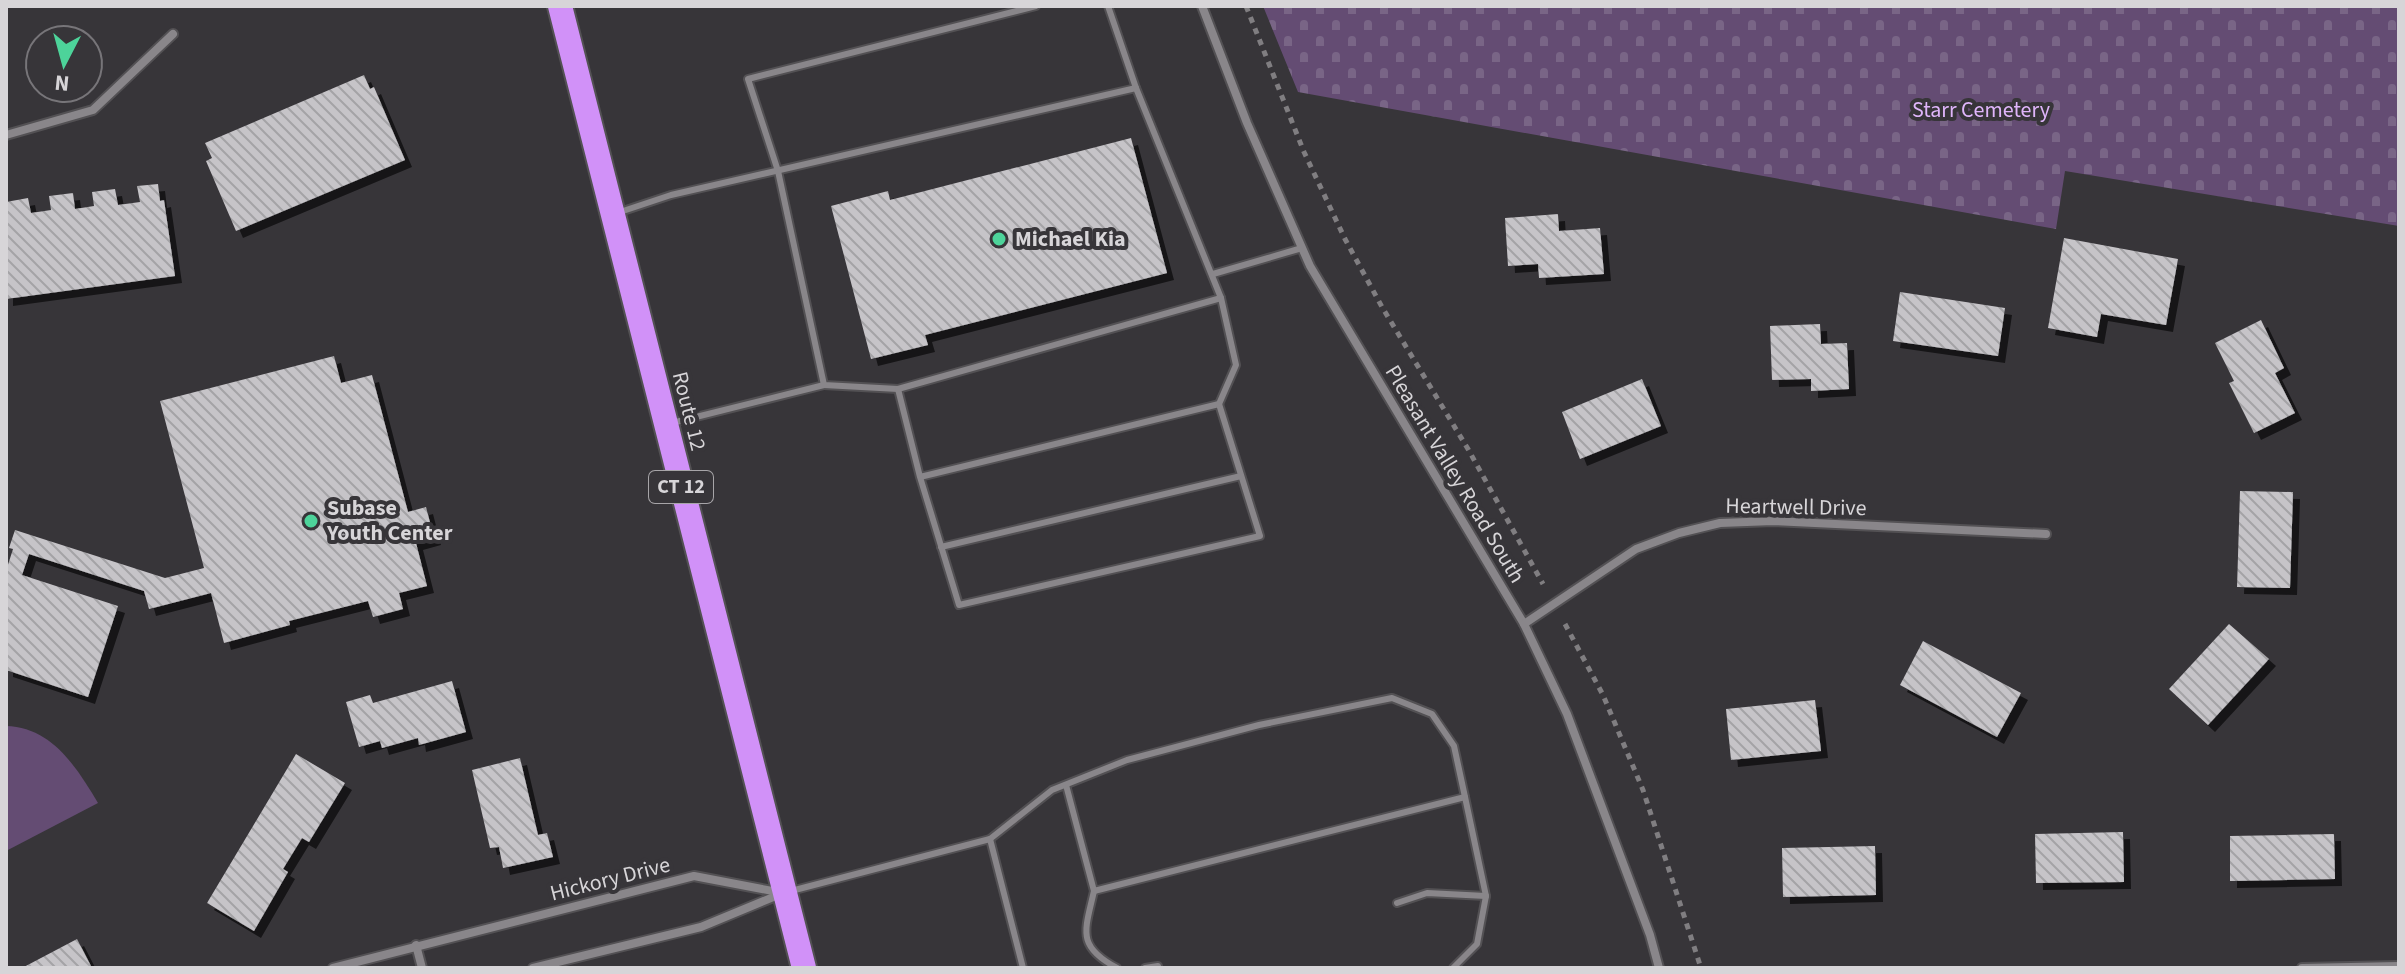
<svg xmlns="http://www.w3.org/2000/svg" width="2405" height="974" viewBox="0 0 2405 974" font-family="'Source Sans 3',sans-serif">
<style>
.cemetery{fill:url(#cemetery-stones)}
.green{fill:#644c73}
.building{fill:url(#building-back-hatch);filter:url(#shadow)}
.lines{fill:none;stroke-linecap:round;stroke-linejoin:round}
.lane-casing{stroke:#535154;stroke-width:10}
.street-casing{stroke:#535154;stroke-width:12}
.highway-casing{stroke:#535154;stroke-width:28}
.path{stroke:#807e81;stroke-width:5;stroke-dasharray:6 6;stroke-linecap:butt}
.lane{stroke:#89868a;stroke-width:6}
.street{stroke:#89868a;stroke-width:8}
.highway{stroke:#d191f8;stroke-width:24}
.poi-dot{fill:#4dd39a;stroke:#373539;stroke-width:3}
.labels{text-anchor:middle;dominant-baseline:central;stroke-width:8;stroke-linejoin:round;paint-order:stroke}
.shield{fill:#373539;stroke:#a7a5a8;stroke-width:2}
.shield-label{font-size:20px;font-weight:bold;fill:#d7d5d8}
.park-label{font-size:22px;fill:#dfb5fa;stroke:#373539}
.poi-label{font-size:22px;font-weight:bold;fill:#d7d5d8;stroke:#373539;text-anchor:start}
.street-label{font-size:22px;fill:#d7d5d8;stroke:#373539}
</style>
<defs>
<pattern id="cemetery-stones" width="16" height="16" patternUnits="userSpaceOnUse" patternTransform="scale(2)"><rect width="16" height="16" fill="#644c73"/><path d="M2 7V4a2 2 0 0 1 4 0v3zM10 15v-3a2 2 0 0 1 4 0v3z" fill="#796586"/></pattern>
<pattern id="building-back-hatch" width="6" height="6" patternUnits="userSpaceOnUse" patternTransform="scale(2)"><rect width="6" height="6" fill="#c6c4c8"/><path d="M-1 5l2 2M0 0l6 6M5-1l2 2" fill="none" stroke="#a4a3a6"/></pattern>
<filter id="shadow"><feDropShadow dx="7" dy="7" stdDeviation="0" flood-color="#0009"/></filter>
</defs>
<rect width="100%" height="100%" fill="#373539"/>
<polygon class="cemetery" points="1263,6 2399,6 2399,226 2065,171 2056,229 1298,92"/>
<path class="green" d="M 6,726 C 52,727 77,768 98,803 L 6,851 Z"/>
<g class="building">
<polygon points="364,75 370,89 374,87 405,160 236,231 206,161 212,158 205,143"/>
<polygon points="1131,138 1167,273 925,335 928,345 871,359 831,206 888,191 890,200"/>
<polygon points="158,184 160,201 164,200 175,276 6,299 6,202 28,198 31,213 51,210 49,196 73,193 75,209 94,206 92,192 115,189 118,205 140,202 137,186"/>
<polygon points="1558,214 1559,231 1600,228 1604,274 1539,278 1538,264 1508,266 1505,218"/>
<polygon points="2064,238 2178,259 2166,325 2101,314 2097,337 2048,328"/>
<polygon points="1900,292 2005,308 1998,356 1893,341"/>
<polygon points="2261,320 2284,368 2275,373 2295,413 2254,433 2229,383 2234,381 2215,343"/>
<polygon points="1820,324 1821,344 1847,343 1849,389 1811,391 1811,379 1772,380 1770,326"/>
<polygon points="334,356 341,383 372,375 408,512 426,507 434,538 416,543 427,586 399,593 403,609 373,617 368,601 289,621 290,625 224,643 211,593 149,609 144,591 29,554 22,575 118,606 88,697 6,670 6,571 13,549 9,548 15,530 165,578 204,568 160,401"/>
<polygon points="1642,379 1661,426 1580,459 1562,412"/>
<polygon points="2240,491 2293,492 2290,588 2237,587"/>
<polygon points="2229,624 2269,659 2208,725 2169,689"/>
<polygon points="1923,641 2021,693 1997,737 1900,685"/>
<polygon points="452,681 466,732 419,745 418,738 382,748 380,741 359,747 346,702 370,695 373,703"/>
<polygon points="1815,700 1821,751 1731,760 1726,709"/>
<polygon points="296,754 345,783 309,842 302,838 283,869 288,872 254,931 207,903"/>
<polygon points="520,758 538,835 547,833 553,857 503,868 499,847 490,848 472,770"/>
<polygon points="2123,832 2124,882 2036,883 2035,834"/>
<polygon points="2334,834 2335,879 2230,881 2230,836"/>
<polygon points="1875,846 1876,895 1783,897 1782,848"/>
<polygon points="77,939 92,968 22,968"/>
</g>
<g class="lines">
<defs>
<g id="lane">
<polyline points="1036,6 748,79 778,171 824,385 898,389 1221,298 1136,88 1108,6"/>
<polyline points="620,212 671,195 1136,88"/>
<polyline points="1213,274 1302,248"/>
<polyline points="898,389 920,477 959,605 1260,536 1219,404 920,477"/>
<polyline points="1219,404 1236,365 1221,298"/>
<polyline points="672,423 824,385"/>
<polyline points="941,547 1241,476"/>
<polyline points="1066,785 1094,891 1465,797"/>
<polyline points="990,839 1023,968"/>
<polyline points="791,891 990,839 1052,790 1127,760 1259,725 1392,698 1432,714 1454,746 1465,797 1486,896 1477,944 1453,968"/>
<path d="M 1094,891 C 1085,931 1076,946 1117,968"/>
<polyline points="1397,903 1427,893 1486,896"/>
<polyline points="1145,968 1158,966"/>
</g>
<g id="street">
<polyline points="1202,6 1247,123 1310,266 1524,624 1567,714 1650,935 1659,968"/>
<polyline points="6,135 93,110 173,34"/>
<polyline points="1524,624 1636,549 1679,533 1720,523 1773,521 2046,534"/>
<polyline points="416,945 422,968"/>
<polyline points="333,968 694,876 783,893"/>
<polyline points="533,968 701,927 783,893"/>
<polyline points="2302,968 2399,966"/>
</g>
<polyline id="highway" points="560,6 804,968"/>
</defs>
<use href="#lane" class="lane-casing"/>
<use href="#street" class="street-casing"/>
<use href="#highway" class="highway-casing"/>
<g class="path">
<polyline points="1246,6 1304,152 1345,239 1382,307 1468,449 1543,584"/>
<polyline points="1565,624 1603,695 1643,790 1701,968"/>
</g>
<use href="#lane" class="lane"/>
<use href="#street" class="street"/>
<use href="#highway" class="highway"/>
</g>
<g class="poi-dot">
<circle cx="999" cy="239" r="8"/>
<circle cx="311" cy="521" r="8"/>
</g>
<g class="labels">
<rect class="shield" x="649" y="471" width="64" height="32" rx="6"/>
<g class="shield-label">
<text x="681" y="487">CT 12</text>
</g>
<g class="park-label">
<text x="1981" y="110">Starr Cemetery</text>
</g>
<g class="poi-label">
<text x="1015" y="239">Michael Kia</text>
<text x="327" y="508">Subase<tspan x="327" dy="25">Youth Center</tspan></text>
</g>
<g class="street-label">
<text transform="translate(689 411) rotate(76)">Route 12</text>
<text transform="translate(1455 474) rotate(59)">Pleasant Valley Road South</text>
<text transform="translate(1796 507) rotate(1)">Heartwell Drive</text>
<text transform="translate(610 879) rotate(-14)">Hickory Drive</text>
</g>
</g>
<rect width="2405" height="974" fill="none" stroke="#d7d5d8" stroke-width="16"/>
<g transform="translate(64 64) rotate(186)"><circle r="38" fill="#373539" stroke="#777579" stroke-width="2"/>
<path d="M0-6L14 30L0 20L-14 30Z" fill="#4dd39a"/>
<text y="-12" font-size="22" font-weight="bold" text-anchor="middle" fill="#d7d5d8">N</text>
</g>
</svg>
